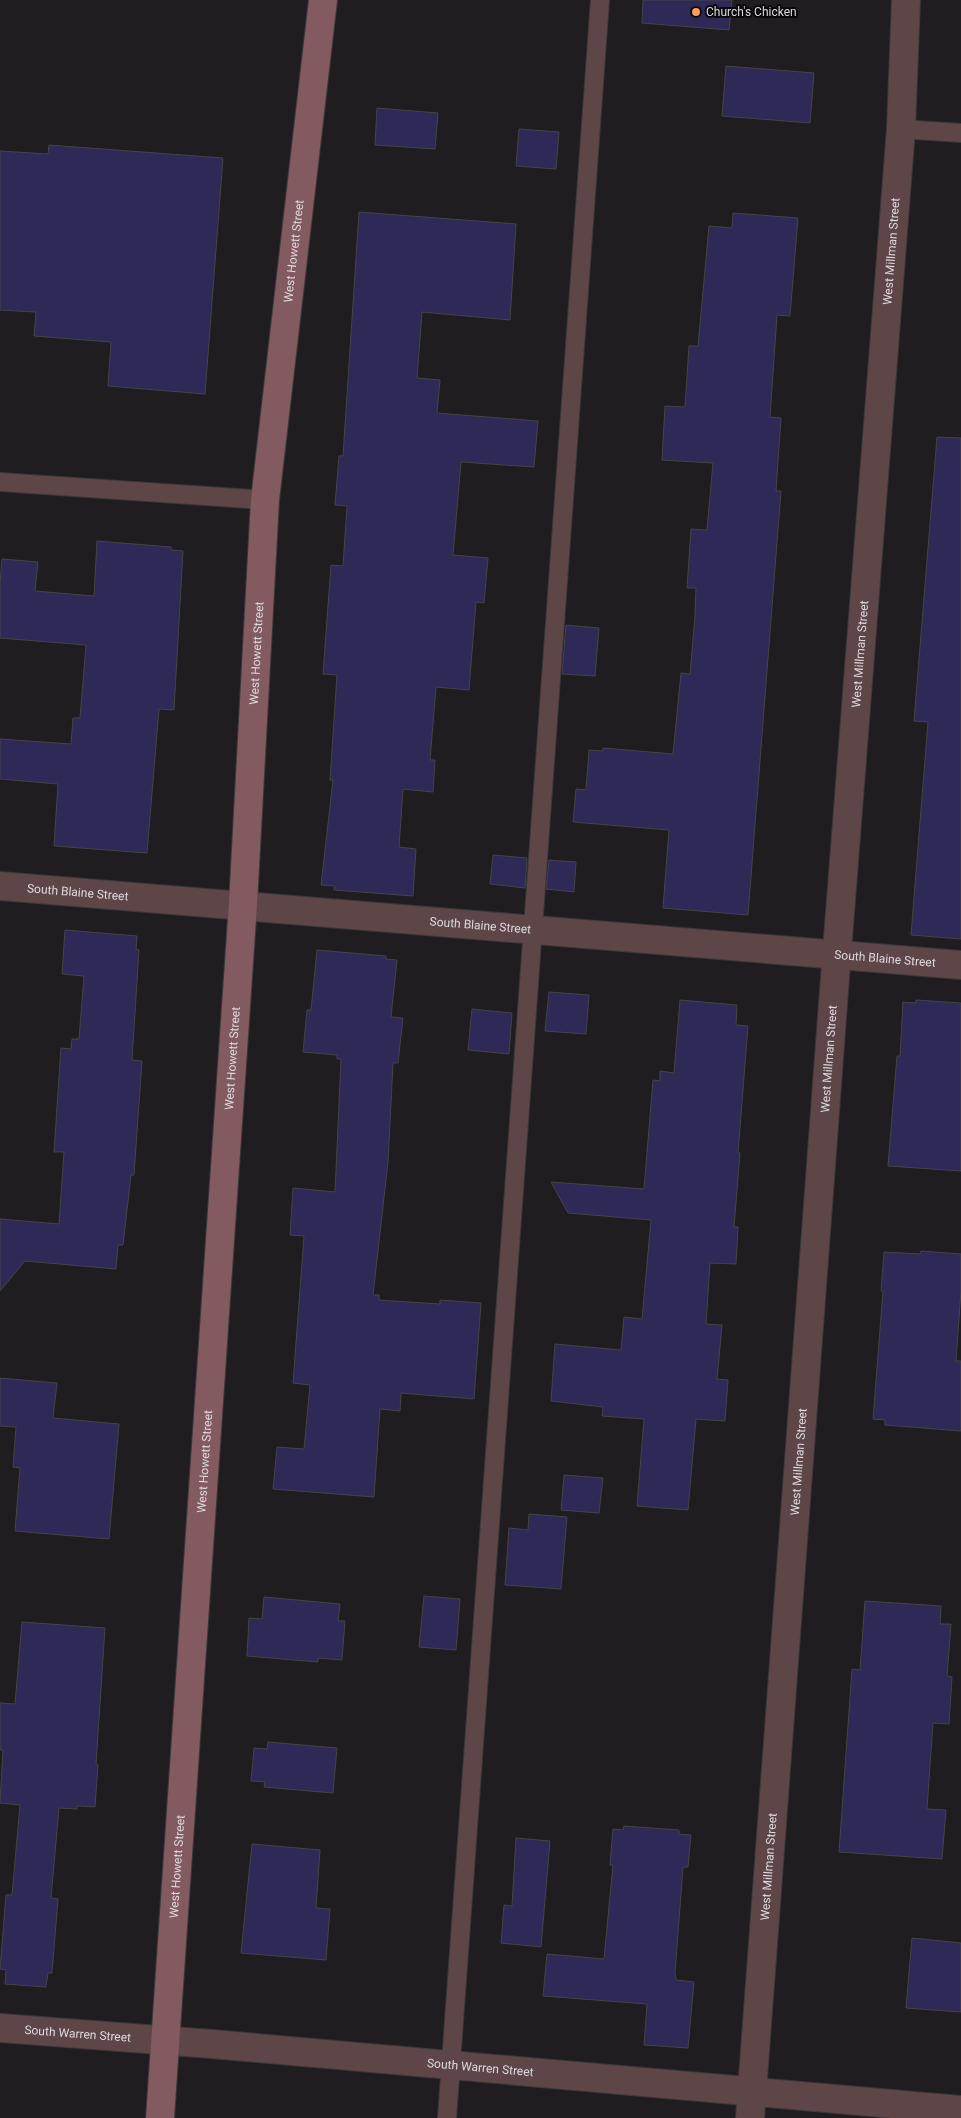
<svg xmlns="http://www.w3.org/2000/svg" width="961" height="2118" viewBox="0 0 961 2118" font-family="Roboto,sans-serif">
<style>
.building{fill:#2e2956;stroke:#444448}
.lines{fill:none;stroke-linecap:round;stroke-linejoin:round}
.lane-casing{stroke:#3a383a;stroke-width:20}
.street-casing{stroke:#3a383a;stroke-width:30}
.secondary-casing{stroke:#3a383a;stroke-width:30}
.lane{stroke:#5e4548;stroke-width:18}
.street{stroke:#5e4548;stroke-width:28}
.secondary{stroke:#825a5f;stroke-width:28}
.poi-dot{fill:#fe9c58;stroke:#090809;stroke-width:2}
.labels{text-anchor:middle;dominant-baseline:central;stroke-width:4;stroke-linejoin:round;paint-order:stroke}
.poi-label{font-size:12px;fill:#dddbdd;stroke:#090809;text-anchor:start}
.street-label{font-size:12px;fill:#dddbdd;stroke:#090809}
</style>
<rect width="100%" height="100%" fill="#201d20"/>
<g class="building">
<polygon points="643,0 732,0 729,30 642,23"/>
<polygon points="726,66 814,73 810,123 722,116"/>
<polygon points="377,108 438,113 435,149 375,145"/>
<polygon points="519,129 559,132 556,169 516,166"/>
<polygon points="49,145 223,158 205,394 108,386 111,342 34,336 36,312 0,310 0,151 48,154"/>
<polygon points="359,212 516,224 510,320 422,312 417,378 440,380 437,413 538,421 534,467 461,462 453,555 488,558 484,603 476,602 469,690 436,687 430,760 435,760 433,792 403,789 399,847 416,849 413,896 334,890 335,886 321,885 333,780 330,780 337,675 323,674 331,565 343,566 347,506 335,505 339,456 343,456"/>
<polygon points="733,213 798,218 790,316 777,315 770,417 781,418 776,491 781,491 748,915 663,908 669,830 573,822 576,789 586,790 589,750 603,751 603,748 673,754 681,673 690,674 695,615 696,588 687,588 691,529 707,530 713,463 662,460 665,406 685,407 689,346 698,346 709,226 732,228"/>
<polygon points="937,437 961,438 961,939 911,935 928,722 914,721"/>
<polygon points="97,541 171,547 171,550 183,551 174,710 159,709 147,853 54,846 58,784 0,779 0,739 71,744 73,718 80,718 86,645 0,638 0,584 2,559 38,562 35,591 94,596"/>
<polygon points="566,625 599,628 595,676 562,674"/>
<polygon points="493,855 527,858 525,888 490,884"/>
<polygon points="549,860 576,862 574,892 546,889"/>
<polygon points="65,930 137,936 136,949 139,950 132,1060 142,1061 134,1175 131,1175 123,1245 118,1245 116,1269 25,1261 0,1291 0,1219 59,1224 64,1152 54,1152 61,1048 71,1049 72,1039 79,1039 84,976 62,974"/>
<polygon points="317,950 386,956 386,959 397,960 391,1017 403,1018 398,1063 393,1063 388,1162 373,1295 379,1295 379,1300 440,1304 440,1300 481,1303 474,1399 401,1393 400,1411 380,1409 374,1497 273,1489 277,1447 304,1449 310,1385 293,1383 304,1236 290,1235 293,1188 335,1192 341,1059 337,1059 337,1055 303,1052 307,1010 311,1010"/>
<polygon points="549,992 589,995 586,1034 545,1031"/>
<polygon points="680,1000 737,1005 736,1025 748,1026 738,1153 740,1153 734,1227 738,1227 736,1264 710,1263 706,1324 722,1325 717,1379 728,1380 725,1421 696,1419 688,1510 637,1506 644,1419 602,1416 603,1407 551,1401 555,1344 621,1350 624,1317 642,1319 651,1220 568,1213 551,1182 644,1189 653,1080 660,1081 660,1071 674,1073"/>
<polygon points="916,1000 961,1003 961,1171 888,1166 897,1056 900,1056 903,1002 916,1003"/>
<polygon points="472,1009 512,1013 509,1054 468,1050"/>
<polygon points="921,1251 961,1254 961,1290 956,1361 961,1361 961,1431 885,1425 885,1420 873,1419 883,1291 881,1291 884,1252 920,1254"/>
<polygon points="0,1378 57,1383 53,1418 119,1424 109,1539 15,1531 20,1468 13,1467 16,1427 0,1426"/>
<polygon points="564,1475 603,1478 599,1513 561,1510"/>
<polygon points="529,1514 567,1517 561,1589 505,1585 509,1528 528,1530"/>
<polygon points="424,1596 460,1599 456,1650 419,1647"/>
<polygon points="264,1597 340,1604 338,1621 345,1621 342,1660 318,1658 318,1662 247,1656 249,1618 262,1619"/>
<polygon points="865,1601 941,1606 940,1624 951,1624 947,1676 952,1677 949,1724 933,1723 927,1809 946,1810 942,1859 839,1852 852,1669 860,1670"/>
<polygon points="22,1622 105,1628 96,1764 98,1765 95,1807 77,1806 77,1809 59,1808 51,1898 58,1899 52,1973 48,1973 46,1987 5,1984 6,1970 0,1969 6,1895 12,1895 20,1805 0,1803 3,1750 0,1750 0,1703 15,1704"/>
<polygon points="268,1742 337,1748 333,1793 264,1787 265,1782 251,1781 254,1748 267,1749"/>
<polygon points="624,1826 679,1830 679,1834 691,1835 688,1867 683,1867 675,1973 676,1980 694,1982 688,2048 644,2045 647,2004 543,1996 547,1954 604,1959 613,1865 610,1865 613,1829 623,1830"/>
<polygon points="516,1838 550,1841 541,1947 501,1943 504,1905 512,1906"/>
<polygon points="252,1844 320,1850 316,1908 330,1909 326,1960 241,1953"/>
<polygon points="912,1938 961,1943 961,2012 906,2008"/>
</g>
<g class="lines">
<defs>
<g id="lane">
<polyline points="901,129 961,133"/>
<polyline points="0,482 265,500"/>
<polyline points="447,2118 600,0"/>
</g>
<g id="street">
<path id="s1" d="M 0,886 L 961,965"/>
<path id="s2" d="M 0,2028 L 212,2044 L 961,2110"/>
<path id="s3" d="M 750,2118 L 835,977 L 901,129 L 906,0"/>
</g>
<g id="secondary">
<path id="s4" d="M 160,2118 L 243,904 L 265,500 L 323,0"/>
</g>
</defs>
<use href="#lane" class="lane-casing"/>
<use href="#street" class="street-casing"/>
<use href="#secondary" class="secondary-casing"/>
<use href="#lane" class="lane"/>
<use href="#street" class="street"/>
<use href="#secondary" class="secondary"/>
</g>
<circle class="poi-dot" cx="696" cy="12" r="5"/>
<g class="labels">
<g class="poi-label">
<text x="706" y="12">Church's Chicken</text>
</g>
<g class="street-label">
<text stroke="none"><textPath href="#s4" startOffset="1872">West Howett Street</textPath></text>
<text stroke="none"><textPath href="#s3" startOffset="1872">West Millman Street</textPath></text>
<text stroke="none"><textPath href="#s4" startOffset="1468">West Howett Street</textPath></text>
<text stroke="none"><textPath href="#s3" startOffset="1468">West Millman Street</textPath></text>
<text stroke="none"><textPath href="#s1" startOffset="78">South Blaine Street</textPath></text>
<text stroke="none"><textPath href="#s1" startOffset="482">South Blaine Street</textPath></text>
<text stroke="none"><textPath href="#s1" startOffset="888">South Blaine Street</textPath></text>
<text stroke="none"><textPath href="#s4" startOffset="1062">West Howett Street</textPath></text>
<text stroke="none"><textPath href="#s3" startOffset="1062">West Millman Street</textPath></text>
<text stroke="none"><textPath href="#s4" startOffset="658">West Howett Street</textPath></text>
<text stroke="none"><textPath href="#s3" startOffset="658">West Millman Street</textPath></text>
<text stroke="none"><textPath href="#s4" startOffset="252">West Howett Street</textPath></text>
<text stroke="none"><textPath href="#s3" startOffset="252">West Millman Street</textPath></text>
<text stroke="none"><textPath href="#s2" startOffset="78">South Warren Street</textPath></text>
<text stroke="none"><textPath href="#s2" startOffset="482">South Warren Street</textPath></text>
</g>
</g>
</svg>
